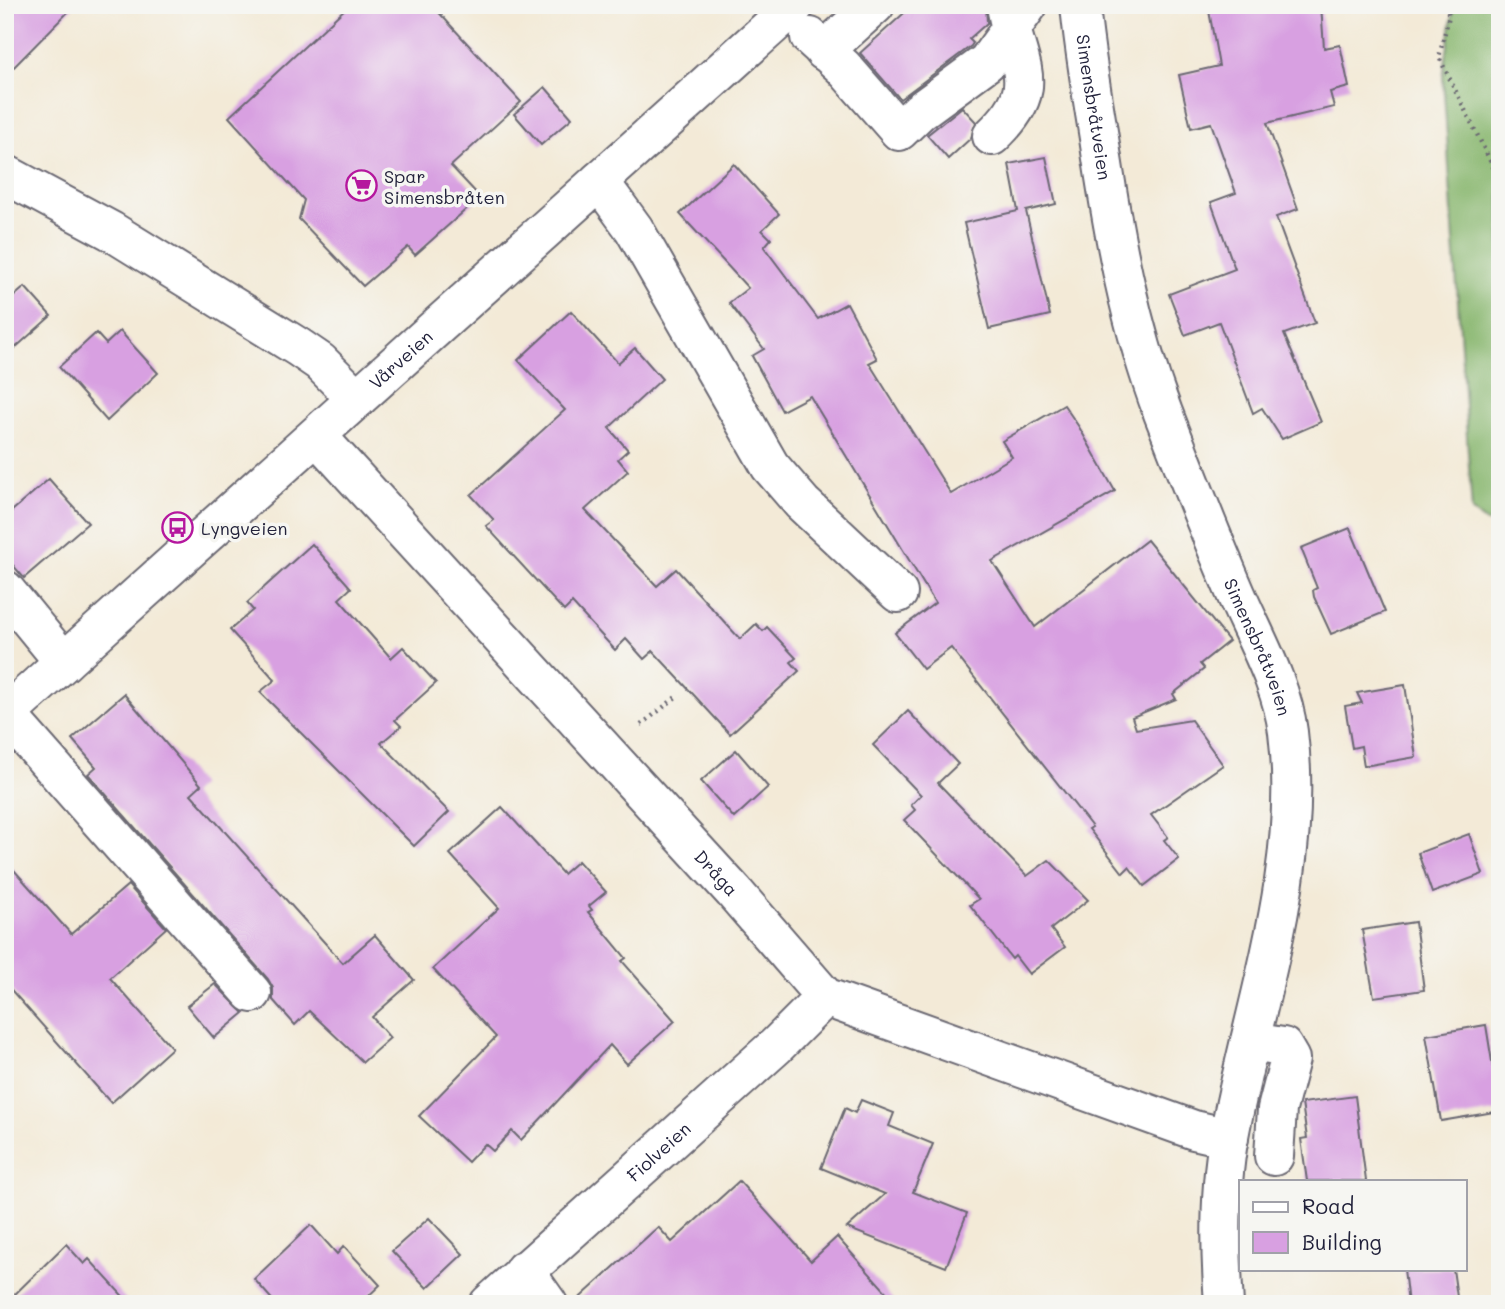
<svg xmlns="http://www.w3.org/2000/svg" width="1505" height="1309" viewBox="0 0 1505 1309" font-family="Mali,sans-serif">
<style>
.forest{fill:#89b770;stroke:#566c56;stroke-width:2}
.building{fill:#d8a0e1}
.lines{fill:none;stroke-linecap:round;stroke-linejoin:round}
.minor-casing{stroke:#6b6872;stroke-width:42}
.path{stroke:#6b6872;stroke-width:4.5;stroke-dasharray:2 5;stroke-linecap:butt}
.minor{stroke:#fff;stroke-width:38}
.labels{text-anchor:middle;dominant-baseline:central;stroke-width:7;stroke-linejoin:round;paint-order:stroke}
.street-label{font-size:18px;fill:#22223b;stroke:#f6f6f2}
.poi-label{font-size:18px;fill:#22223b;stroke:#f6f6f2;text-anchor:start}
</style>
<rect width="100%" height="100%" fill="#f6f6f2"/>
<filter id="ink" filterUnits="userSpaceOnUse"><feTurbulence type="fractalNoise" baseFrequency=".0143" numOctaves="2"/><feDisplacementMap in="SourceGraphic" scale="14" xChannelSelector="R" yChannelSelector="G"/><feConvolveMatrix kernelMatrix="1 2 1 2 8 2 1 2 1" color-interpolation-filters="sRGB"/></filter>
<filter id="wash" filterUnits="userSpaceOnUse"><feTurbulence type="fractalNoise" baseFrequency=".00686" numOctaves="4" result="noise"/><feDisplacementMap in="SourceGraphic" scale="28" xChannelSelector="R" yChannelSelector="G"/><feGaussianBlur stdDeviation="1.57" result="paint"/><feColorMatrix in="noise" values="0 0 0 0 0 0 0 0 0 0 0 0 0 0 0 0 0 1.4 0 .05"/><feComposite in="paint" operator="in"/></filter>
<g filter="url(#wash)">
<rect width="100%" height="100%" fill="#f3ead7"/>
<polygon class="forest" points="1454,5 1500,5 1500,531 1472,512 1443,77"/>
<g id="blocks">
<g class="building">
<polygon points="5,5 75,5 5,76"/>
<polygon points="349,5 432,5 521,102 451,166 480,197 415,255 408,247 363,286 299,219 304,200 229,117"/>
<polygon points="913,5 986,5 987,23 969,39 973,43 971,46 900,99 860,53"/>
<polygon points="1208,5 1321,5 1324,48 1340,45 1349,87 1330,92 1334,107 1267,123 1298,209 1276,217 1315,323 1284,334 1321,422 1282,439 1262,408 1253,413 1219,322 1185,335 1169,294 1235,269 1211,202 1236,193 1211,123 1191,128 1179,75 1219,66"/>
<polygon points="545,87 572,118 541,145 514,114"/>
<polygon points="962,107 976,122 971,138 948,159 927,135"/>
<polygon points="1046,157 1056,204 1026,211 1050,315 989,329 964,223 1018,211 1009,164"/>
<polygon points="734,164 779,214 762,230 771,239 764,247 818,319 847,303 877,359 869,363 951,494 1012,457 1002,441 1064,405 1079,427 1115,491 992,561 1035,627 1147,540 1229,641 1200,664 1204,669 1173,694 1176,699 1132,717 1136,729 1191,720 1223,765 1151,815 1168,837 1164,840 1179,859 1144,886 1129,867 1123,873 1089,829 1092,827 951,648 923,669 895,633 935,603 810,396 782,411 752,356 764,349 729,303 748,288 680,214"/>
<polygon points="25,287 51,316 5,357 5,304"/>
<polygon points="571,311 618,363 635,348 662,379 609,428 628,450 618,459 628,471 585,510 657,586 676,569 740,639 756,624 763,631 767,627 796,658 791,662 799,671 730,734 653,651 644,659 626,639 615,650 572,603 564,611 486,526 494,520 471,495 565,410 518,360"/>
<polygon points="120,331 158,373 107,421 59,367 96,333 106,344"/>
<polygon points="49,479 88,523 24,578 5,556 5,517"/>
<polygon points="1350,528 1385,612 1331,634 1314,597 1313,590 1317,588 1301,548"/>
<polygon points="312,544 351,588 339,599 391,658 403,647 436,683 395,720 401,726 381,743 449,812 414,846 260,692 275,680 230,630 253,610 247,603"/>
<polygon points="1405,685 1416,757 1364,766 1361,746 1352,748 1345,706 1362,703 1357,693"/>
<polygon points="124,694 201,785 191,794 343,963 375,935 414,980 372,1017 390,1038 363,1062 309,1011 295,1025 273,1000 273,988 268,979 88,774 96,767 72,739"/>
<polygon points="908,711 958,764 938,783 1027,876 1049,860 1088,900 1051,929 1065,947 1029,974 1015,956 1012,959 970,905 979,899 904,820 915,810 911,805 921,795 873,745"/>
<polygon points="736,750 768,787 734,818 701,781"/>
<polygon points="502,807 563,874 578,861 606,892 589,906 592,910 588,912 626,958 622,961 675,1021 627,1064 610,1045 521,1140 512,1131 493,1151 485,1144 468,1162 419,1116 496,1037 433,969 499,908 450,854"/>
<polygon points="1469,834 1483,874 1432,893 1418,853"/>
<polygon points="5,860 71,934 128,885 166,928 110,978 172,1048 111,1103 5,983"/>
<polygon points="1415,922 1424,990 1374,997 1362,930"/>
<polygon points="215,984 244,1013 214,1038 187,1006"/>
<polygon points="1486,1025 1500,1111 1441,1121 1426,1035"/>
<polygon points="1355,1096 1366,1181 1307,1181 1301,1139 1307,1138 1302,1103"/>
<polygon points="861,1100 894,1113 889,1126 933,1144 913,1192 967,1213 946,1267 847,1228 885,1194 821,1168 845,1108 855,1113"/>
<polygon points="739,1181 811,1261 837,1237 897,1304 573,1304 658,1227 672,1242"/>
<polygon points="429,1218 463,1254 427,1288 392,1251"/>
<polygon points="311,1225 337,1254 344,1246 380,1285 360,1304 276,1304 254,1279"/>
<polygon points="66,1244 84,1264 89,1259 130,1304 5,1304"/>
<polygon points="1404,1269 1453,1269 1458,1304 1408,1304"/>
</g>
</g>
</g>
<g filter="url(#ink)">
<use href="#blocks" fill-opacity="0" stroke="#6b6872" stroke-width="2"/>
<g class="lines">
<defs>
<g id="minor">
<path id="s1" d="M 1080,5 C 1084,50 1092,94 1099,138 C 1113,233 1129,323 1163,413 C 1187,474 1210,534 1236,594 C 1255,638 1282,684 1288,732 C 1305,869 1254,1003 1229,1136 C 1219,1190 1220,1249 1224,1304"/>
<polyline points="810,37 843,67 899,131 920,111 987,62 1028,5"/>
<polyline points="824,51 875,5"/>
<path d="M 992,136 C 1044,87 1018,69 1007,11"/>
<polyline points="5,174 111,231 298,347 320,362 357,399"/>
<polyline points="599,181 634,229 770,466 802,503 898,593"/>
<path id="s2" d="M 317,436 L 734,892 L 825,997 L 1194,1130 L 1229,1138"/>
<polyline points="5,590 64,662"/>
<polyline points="6,714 252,993"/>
<path id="s3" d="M 5,715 L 795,5"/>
<polyline points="1250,1042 1283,1047 1290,1059 1277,1109 1274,1156"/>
<polyline points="524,1270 548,1304"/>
<path id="s4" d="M 489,1304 L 776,1046 L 825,997"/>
</g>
</defs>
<use href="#minor" class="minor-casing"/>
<g class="path">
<polyline points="1446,5 1449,16 1439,57 1500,181"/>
<polyline points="1480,5 1500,20"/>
<polyline points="641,725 676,697"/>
</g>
<use href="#minor" class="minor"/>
</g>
</g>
<defs>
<symbol id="supermarket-ring" viewBox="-11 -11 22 22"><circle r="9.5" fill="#f6f6f2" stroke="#b5179e" stroke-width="1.5"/><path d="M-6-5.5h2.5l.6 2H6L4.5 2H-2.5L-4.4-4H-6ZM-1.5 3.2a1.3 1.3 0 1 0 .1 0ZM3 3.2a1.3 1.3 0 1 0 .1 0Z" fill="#b5179e"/></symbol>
<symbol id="bus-ring" viewBox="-11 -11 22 22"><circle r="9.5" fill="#f6f6f2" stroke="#b5179e" stroke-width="1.5"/><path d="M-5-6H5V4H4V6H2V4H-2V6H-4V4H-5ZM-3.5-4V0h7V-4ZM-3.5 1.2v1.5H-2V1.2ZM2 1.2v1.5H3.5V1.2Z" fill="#b5179e"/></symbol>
</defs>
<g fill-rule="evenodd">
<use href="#supermarket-ring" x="344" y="168" width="35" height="35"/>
<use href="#bus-ring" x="160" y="510" width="35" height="35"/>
</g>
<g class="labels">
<g class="street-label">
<text stroke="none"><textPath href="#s1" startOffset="103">Simensbråtveien</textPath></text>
<text stroke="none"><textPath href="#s3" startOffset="532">Vårveien</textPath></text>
<text stroke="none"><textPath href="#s1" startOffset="670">Simensbråtveien</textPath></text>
<text stroke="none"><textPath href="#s2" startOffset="592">Dråga</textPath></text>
<text stroke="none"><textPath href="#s4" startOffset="228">Fiolveien</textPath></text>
</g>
<g class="poi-label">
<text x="384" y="176">Spar<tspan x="384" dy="21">Simensbråten</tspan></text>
<text x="201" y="528">Lyngveien</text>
</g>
</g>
<rect width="1505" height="1309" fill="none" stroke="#f6f6f2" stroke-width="28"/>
<rect x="1239" y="1180" width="228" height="91" fill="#f6f6f2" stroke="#a1a1a9" stroke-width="2"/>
<rect x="1253" y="1202" width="35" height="10" fill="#ffffff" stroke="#a1a1a9" stroke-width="2"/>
<text x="1302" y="1214" font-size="21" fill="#22223b">Road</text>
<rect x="1253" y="1232" width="35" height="21" fill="#d8a0e1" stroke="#a1a1a9" stroke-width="2"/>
<text x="1302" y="1250" font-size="21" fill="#22223b">Building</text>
</svg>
